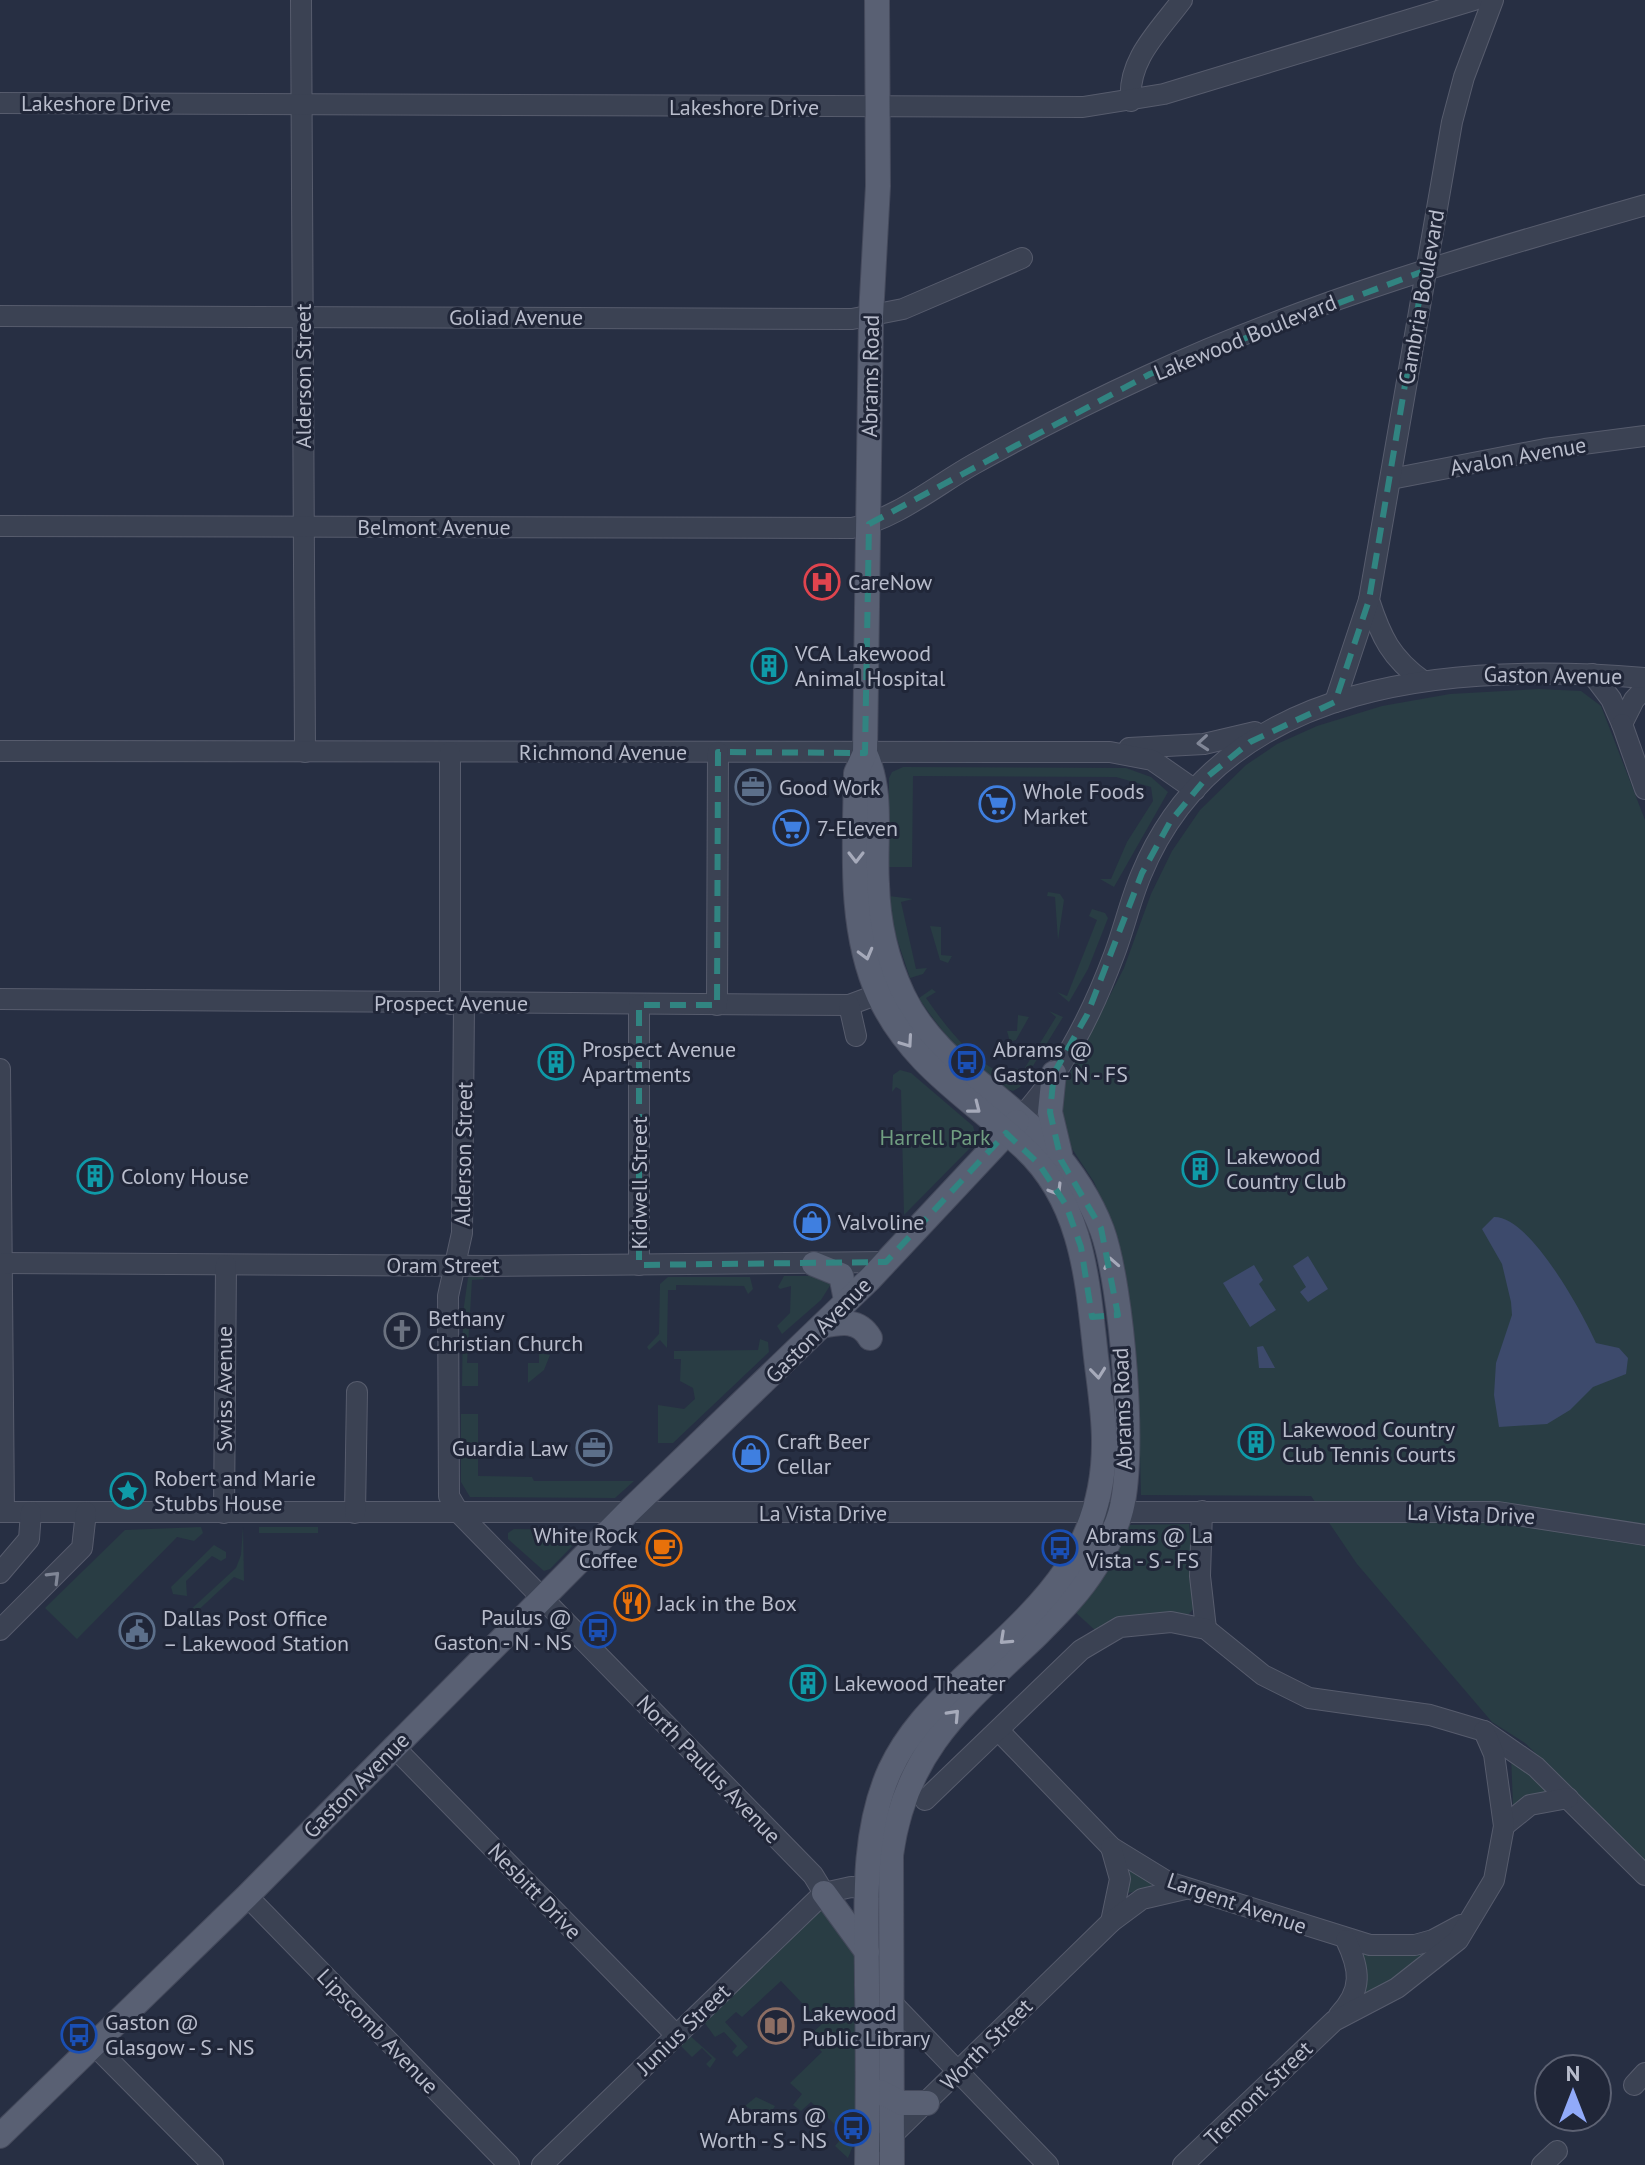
<svg xmlns="http://www.w3.org/2000/svg" width="1645" height="2165" viewBox="0 0 1645 2165" font-family="'PT Sans',sans-serif">
<style>
.green{fill:#293d44}
.water{fill:#3d4a6c}
.lines{fill:none;stroke-linecap:round;stroke-linejoin:round}
.minor-casing{stroke:#575c6d;stroke-width:22}
.major-casing{stroke:#454a5c;stroke-width:26}
.minor{stroke:#3b4253;stroke-width:20}
.major{stroke:#596073;stroke-width:24}
.oneway{stroke:#808696}
.oneway2{stroke:#a6aaba}
.marked{fill:none;stroke:#318481;stroke-width:6;stroke-dasharray:16 10;stroke-linejoin:round}
.labels{text-anchor:middle;dominant-baseline:central;stroke-width:6;stroke-linejoin:round;paint-order:stroke}
.street-label{font-size:22px;fill:#b9bdcc;stroke:#202638}
.poi-label{font-size:22px;fill:#b9bdcc;stroke:#202638;text-anchor:start}
.park-label{font-size:22px;fill:#709e81;stroke:#202638}
</style>
<rect width="100%" height="100%" fill="#272f43"/>
<g class="green">
<polygon points="1539,689 1581,691 1601,706 1645,820 1645,1861 1525,1743 1492,1722 1357,1564 1311,1496 1141,1495 1139,1416 1117,1237 1094,1182 1061,1132 1060,1092 1124,968 1151,894 1172,851 1200,810 1246,765 1277,744 1317,726 1382,706 1450,694"/>
<polygon points="903,767 1126,768 1151,777 1168,792 1114,887 1100,879 1111,879 1127,842 1153,801 1151,787 1116,777 913,776 912,867 889,867 889,778 892,772"/>
<polygon points="1048,892 1060,894 1064,900 1058,940 1055,897 1047,896"/>
<polygon points="889,896 913,899 901,902 916,969 927,968 923,974 910,978 892,924"/>
<polygon points="1092,909 1105,913 1108,918 1088,969 1069,1002 1057,992 1067,996 1097,920 1089,916"/>
<polygon points="930,926 941,927 941,955 952,956 948,963 940,960"/>
<path d="M 932,989 L 936,992 L 926,998 C 946,1027 974,1063 1008,1076 L 1015,1068 L 1023,1071 L 1056,1017 L 1049,1011 L 1063,1017 L 1020,1087 L 1013,1091 C 981,1082 936,1025 919,998 Z"/>
<polygon points="1018,1015 1029,1017 1016,1040 1010,1042 1007,1031 1017,1031"/>
<polygon points="900,1070 911,1073 973,1126 976,1136 972,1146 904,1215 901,1090 896,1087 892,1092 893,1075"/>
<polygon points="472,1275 483,1275 484,1279 472,1280 467,1363 478,1363 478,1386 462,1386 463,1313 468,1278"/>
<polygon points="784,1276 824,1276 831,1284 821,1300 782,1334 777,1326 790,1313 791,1286 780,1289 778,1287"/>
<polygon points="668,1277 750,1277 753,1289 748,1294 744,1286 676,1285 676,1290 668,1290 667,1348 660,1340 649,1350 647,1347 659,1334 660,1284"/>
<polygon points="760,1339 768,1342 769,1352 673,1443 658,1443 658,1405 684,1409 695,1399 693,1388 680,1381 681,1359 674,1359 674,1351 758,1350"/>
<polygon points="539,1353 550,1355 544,1370 528,1383 528,1363 539,1363"/>
<polygon points="461,1414 478,1414 478,1476 532,1477 534,1481 634,1481 615,1498 470,1497 461,1482"/>
<polygon points="1189,1524 1195,1607 1189,1614 1096,1631 1074,1611 1127,1525"/>
<polygon points="201,1527 203,1533 194,1541 177,1537 77,1639 45,1608 125,1530"/>
<polygon points="243,1527 244,1581 234,1577 180,1627 176,1623 236,1568 241,1555"/>
<rect x="259" y="1527" width="59" height="6"/>
<polygon points="514,1529 575,1530 582,1536 550,1569 544,1571 508,1539 508,1533"/>
<polygon points="214,1545 226,1552 226,1558 221,1561 212,1556 186,1581 187,1596 173,1594 171,1587"/>
<polygon points="1511,1755 1552,1792 1513,1805"/>
<polygon points="1130,1870 1151,1882 1151,1888 1128,1893 1126,1878"/>
<polygon points="821,1909 854,1946 856,2138 848,2158 835,2146 845,2134 811,2102 801,2111 793,2105 802,2094 790,2083 822,2052 808,2037 822,2024 781,1981 742,2017 736,2012 725,2022 748,2047 737,2057 732,2052 737,2046 724,2032 715,2037 704,2022"/>
<polygon points="1424,1950 1432,1954 1364,1998 1367,1975 1362,1953"/>
<polygon points="689,2035 716,2059 710,2068 706,2064 712,2058 702,2048 692,2057 679,2044"/>
<polygon points="756,2097 775,2106 768,2118 745,2106"/>
</g>
<g class="water">
<path d="M 1494,1217 C 1530,1216 1582,1312 1596,1343 L 1619,1348 L 1628,1358 L 1626,1374 L 1593,1387 L 1570,1410 L 1547,1424 L 1499,1427 L 1494,1395 L 1496,1363 L 1512,1315 L 1511,1302 L 1502,1264 L 1482,1229 Z"/>
<polygon points="1308,1256 1328,1289 1308,1302 1300,1292 1306,1287 1293,1266"/>
<polygon points="1254,1265 1263,1280 1259,1284 1276,1310 1250,1327 1223,1283"/>
<polygon points="1263,1346 1275,1368 1259,1368 1257,1347"/>
</g>
<g class="lines">
<defs>
<g id="minor">
<polyline points="301,0 305,752"/>
<path d="M 1131,101 C 1127,60 1159,31 1182,0"/>
<polyline points="0,103 1083,107 1164,94 1474,0"/>
<polyline points="0,316 852,319 903,309 1022,258"/>
<polyline points="1391,479 1545,449 1645,436"/>
<path d="M 0,526 L 852,528 C 896,519 935,486 974,464 C 1031,432 1088,403 1147,376 C 1306,302 1477,253 1645,205"/>
<polyline points="1592,674 1611,699 1622,724 1634,700 1645,688"/>
<path d="M 1423,681 C 1391,658 1381,637 1369,600 L 1452,122 L 1464,77 L 1493,0"/>
<polyline points="1335,702 1369,600"/>
<polyline points="1622,724 1645,789"/>
<polyline points="1129,748 1204,744 1255,732"/>
<polyline points="0,751 1110,752 1152,760 1195,790"/>
<polyline points="450,752 450,1004"/>
<polyline points="0,999 849,1005 892,989"/>
<polyline points="464,1004 462,1233 448,1296 449,1496 459,1513 813,1875 824,1893"/>
<polyline points="639,1005 639,1265"/>
<polyline points="717,1005 718,752"/>
<polyline points="849,1005 856,1036"/>
<polyline points="0,1069 4,1512"/>
<path d="M 1021,1117 C 1062,1073 1093,1011 1114,955 C 1124,929 1130,901 1141,875 C 1223,675 1462,663 1645,678"/>
<polyline points="0,1263 490,1266 886,1262"/>
<polyline points="1202,1511 1200,1576 1206,1629"/>
<polyline points="0,1512 1498,1512 1645,1535"/>
<polyline points="224,1513 226,1265"/>
<polyline points="355,1513 357,1392"/>
<polyline points="0,1573 29,1539 31,1512"/>
<polyline points="0,1630 82,1548 86,1512"/>
<polyline points="999,1731 1111,1847 1168,1882 1370,1945 1415,1945 1433,1940 1461,1925"/>
<polyline points="393,1746 676,2035"/>
<polyline points="925,1800 1081,1650 1120,1627 1171,1622 1206,1629 1263,1675 1309,1698 1430,1715 1484,1731 1536,1767 1645,1875"/>
<polyline points="1504,1826 1530,1805 1568,1798"/>
<polyline points="824,1893 851,1887 883,1888"/>
<polyline points="247,1896 509,2165"/>
<polyline points="1111,1922 1120,1879 1111,1847"/>
<polyline points="892,2003 1048,2165"/>
<path d="M 1339,2015 C 1363,1990 1360,1969 1346,1940"/>
<polyline points="94,2045 213,2165"/>
<polyline points="1634,2085 1645,2073"/>
<polyline points="884,2143 1111,1922 1142,1899 1185,1889"/>
<polyline points="542,2165 824,1893"/>
<polyline points="1183,2165 1334,2021 1397,1988 1458,1940 1494,1880 1504,1826 1494,1754 1484,1731"/>
<polyline points="1542,2165 1557,2151"/>
</g>
<g id="major">
<path d="M 865,753 C 884,794 874,840 877,884 C 878,922 887,961 903,995 C 935,1062 1001,1091 1048,1144 C 1071,1170 1090,1198 1102,1230 C 1122,1285 1137,1459 1120,1514 C 1115,1531 1105,1550 1096,1566 C 1079,1594 1057,1615 1034,1638 C 962,1706 905,1751 891,1855 L 892,2165"/>
<polyline points="1054,1073 1050,1112 1060,1154"/>
<polyline points="814,1264 841,1275 846,1300"/>
<path d="M 822,1326 C 841,1322 859,1319 870,1338"/>
<polyline points="824,1893 867,1952"/>
<polyline points="880,2092 902,2103 927,2103"/>
<polyline points="0,2136 247,1896 627,1513 869,1280 1017,1122"/>
<path d="M 867,2165 C 868,2105 868,2045 867,1985 C 867,1915 860,1836 890,1770 C 907,1733 933,1707 962,1679 C 1038,1608 1105,1554 1104,1441 C 1104,1410 1098,1378 1095,1348 C 1087,1275 1081,1200 1023,1147 C 970,1098 911,1065 879,996 C 848,928 855,846 856,773 L 865,753 L 871,316 L 878,186 L 877,0"/>
</g>
</defs>
<use href="#minor" class="minor-casing"/>
<use href="#major" class="major-casing"/>
<use href="#minor" class="minor"/>
<use href="#major" class="major"/>
</g>
<defs><path id="oneway-chevron" d="M-2-3.5L2.5 0L-2 3.5" fill="none" stroke-width="1.6" stroke-linecap="round" stroke-linejoin="round" transform="scale(2)"/></defs>
<g class="oneway">
<use href="#oneway-chevron" transform="translate(1203 743) rotate(175)"/>
<use href="#oneway-chevron" transform="translate(54 1577) rotate(-45)"/>
</g>
<g class="oneway2">
<use href="#oneway-chevron" transform="translate(856 857) rotate(90)"/>
<use href="#oneway-chevron" transform="translate(866 954) rotate(75)"/>
<use href="#oneway-chevron" transform="translate(907 1042) rotate(55)"/>
<use href="#oneway-chevron" transform="translate(975 1108) rotate(38)"/>
<use href="#oneway-chevron" transform="translate(1056 1190) rotate(59)"/>
<use href="#oneway-chevron" transform="translate(1111 1263) rotate(-101)"/>
<use href="#oneway-chevron" transform="translate(1098 1373) rotate(84)"/>
<use href="#oneway-chevron" transform="translate(1005 1639) rotate(137)"/>
<use href="#oneway-chevron" transform="translate(954 1715) rotate(-47)"/>
</g>
<path class="marked" d="M 1424,271 L 1369,600 L 1335,702 L 1250,742 L 1207,777 L 1170,822 L 1142,873 L 1087,1015 L 1054,1073 L 1050,1112 L 1061,1160 L 1101,1228 L 1118,1315 L 1092,1317 L 1081,1247 L 1066,1205 L 1039,1164 L 1006,1133 L 886,1262 L 639,1265 L 639,1005 L 717,1005 L 718,752 L 865,753 L 869,524 L 1150,374 Z"/>
<defs>
<symbol id="hospital-ring" viewBox="-11 -11 22 22"><circle r="9.5" fill="#202638" stroke="#e0444e" stroke-width="1.5"/><path d="M-5-5h3v3.5h4V-5h3V5h-3V1.5h-4V5h-3Z" fill="#e0444e"/></symbol>
<symbol id="building-ring" viewBox="-11 -11 22 22"><circle r="9.5" fill="#202638" stroke="#0f9aa8" stroke-width="1.5"/><path d="M-4-6H4V6H1V3H-1V6H-4ZM-2.5-4.3h1.7v1.8h-1.7ZM.8-4.3h1.7v1.8H.8ZM-2.5-1h1.7V.8h-1.7ZM.8-1h1.7V.8H.8Z" fill="#0f9aa8"/></symbol>
<symbol id="office-ring" viewBox="-11 -11 22 22"><circle r="9.5" fill="#202638" stroke="#5c6f8a" stroke-width="1.5"/><path d="M-6-3h4V-5.5h4V-3h4V5H-6ZM-1-4.5V-3h2v-1.5ZM-6 0V1H6V0Z" fill="#5c6f8a"/></symbol>
<symbol id="supermarket-ring" viewBox="-11 -11 22 22"><circle r="9.5" fill="#202638" stroke="#3f7fe0" stroke-width="1.5"/><path d="M-6-5.5h2.5l.6 2H6L4.5 2H-2.5L-4.4-4H-6ZM-1.5 3.2a1.3 1.3 0 1 0 .1 0ZM3 3.2a1.3 1.3 0 1 0 .1 0Z" fill="#3f7fe0"/></symbol>
<symbol id="bus-ring" viewBox="-11 -11 22 22"><circle r="9.5" fill="#202638" stroke="#1a4fb4" stroke-width="1.5"/><path d="M-5-6H5V4H4V6H2V4H-2V6H-4V4H-5ZM-3.5-4V0h7V-4ZM-3.5 1.2v1.5H-2V1.2ZM2 1.2v1.5H3.5V1.2Z" fill="#1a4fb4"/></symbol>
<symbol id="shop-ring" viewBox="-11 -11 22 22"><circle r="9.5" fill="#202638" stroke="#3f7fe0" stroke-width="1.5"/><path d="M-5-2.5h2.3a2.7 3.5 0 0 1 5.4 0H5L5.5 6h-11ZM-1.5-2.5h3a1.5 2.3 0 0 0-3 0Z" fill="#3f7fe0"/></symbol>
<symbol id="church-ring" viewBox="-11 -11 22 22"><circle r="9.5" fill="#202638" stroke="#6b7280" stroke-width="1.5"/><path d="M-1.2-6h2.4v3.5h3.3v2.4h-3.3V6h-2.4V-.1h-3.3v-2.4h3.3Z" fill="#6b7280"/></symbol>
<symbol id="sight-ring" viewBox="-11 -11 22 22"><circle r="9.5" fill="#202638" stroke="#0f9aa8" stroke-width="1.5"/><path d="M0-6L1.8-2.2L6-1.7L2.9 1.2L3.7 5.4L0 3.3L-3.7 5.4L-2.9 1.2L-6-1.7L-1.8-2.2Z" fill="#0f9aa8"/></symbol>
<symbol id="cafe-ring" viewBox="-11 -11 22 22"><circle r="9.5" fill="#202638" stroke="#e8710a" stroke-width="1.5"/><path d="M-5.5-4.5H6V0H3Q3 3.5 0 3.5H-2.5Q-5.5 3.5-5.5 0ZM3-3.2v2h1.7v-2ZM-6 4.5H4V6H-6Z" fill="#e8710a"/></symbol>
<symbol id="restaurant-ring" viewBox="-11 -11 22 22"><circle r="9.5" fill="#202638" stroke="#e8710a" stroke-width="1.5"/><path d="M-5-6h1v4h1v-4h1v4h1v-4h1v5L-1.5 .5V6h-2V.5L-5-1ZM5-6V6H3V1.5H1.5Q1.5-4 5-6Z" fill="#e8710a"/></symbol>
<symbol id="civic-ring" viewBox="-11 -11 22 22"><circle r="9.5" fill="#202638" stroke="#5c6f8a" stroke-width="1.5"/><path d="M-.6-6.5H3V-4.5H.6V-3L4-1V1h2V6H-6V1h2V-1L-.6-3ZM-1.2 2.5V6h2.4V2.5Z" fill="#5c6f8a"/></symbol>
<symbol id="library-ring" viewBox="-11 -11 22 22"><circle r="9.5" fill="#202638" stroke="#8d6e63" stroke-width="1.5"/><path d="M-6-4Q-3-5.5-.7-3.5V5Q-3 3-6 4ZM6-4Q3-5.5 .7-3.5V5Q3 3 6 4Z" fill="#8d6e63"/></symbol>
</defs>
<g fill-rule="evenodd">
<use href="#hospital-ring" x="802" y="562" width="40" height="40"/>
<use href="#building-ring" x="749" y="646" width="40" height="40"/>
<use href="#office-ring" x="733" y="767" width="40" height="40"/>
<use href="#supermarket-ring" x="977" y="784" width="40" height="40"/>
<use href="#supermarket-ring" x="771" y="808" width="40" height="40"/>
<use href="#building-ring" x="536" y="1042" width="40" height="40"/>
<use href="#bus-ring" x="947" y="1042" width="40" height="40"/>
<use href="#building-ring" x="1180" y="1149" width="40" height="40"/>
<use href="#building-ring" x="75" y="1156" width="40" height="40"/>
<use href="#shop-ring" x="792" y="1202" width="40" height="40"/>
<use href="#church-ring" x="382" y="1311" width="40" height="40"/>
<use href="#building-ring" x="1236" y="1422" width="40" height="40"/>
<use href="#office-ring" x="574" y="1428" width="40" height="40"/>
<use href="#shop-ring" x="731" y="1434" width="40" height="40"/>
<use href="#sight-ring" x="108" y="1471" width="40" height="40"/>
<use href="#cafe-ring" x="644" y="1528" width="40" height="40"/>
<use href="#bus-ring" x="1040" y="1528" width="40" height="40"/>
<use href="#restaurant-ring" x="612" y="1583" width="40" height="40"/>
<use href="#bus-ring" x="578" y="1610" width="40" height="40"/>
<use href="#civic-ring" x="117" y="1611" width="40" height="40"/>
<use href="#building-ring" x="788" y="1663" width="40" height="40"/>
<use href="#library-ring" x="756" y="2006" width="40" height="40"/>
<use href="#bus-ring" x="59" y="2015" width="40" height="40"/>
<use href="#bus-ring" x="833" y="2108" width="40" height="40"/>
</g>
<g class="labels">
<g class="street-label">
<text x="96" y="103">Lakeshore Drive</text>
<text x="744" y="107">Lakeshore Drive</text>
<text transform="translate(1421 297) rotate(-80)">Cambria Boulevard</text>
<text x="516" y="317">Goliad Avenue</text>
<text transform="translate(1245 337) rotate(-22)">Lakewood Boulevard</text>
<text transform="translate(303 376) rotate(-90)">Alderson Street</text>
<text transform="translate(870 376) rotate(-89)">Abrams Road</text>
<text transform="translate(1518 456) rotate(-10)">Avalon Avenue</text>
<text x="434" y="527">Belmont Avenue</text>
<text transform="translate(1553 675) rotate(1)">Gaston Avenue</text>
<text x="603" y="752">Richmond Avenue</text>
<text x="451" y="1003">Prospect Avenue</text>
<text transform="translate(463 1154) rotate(-89)">Alderson Street</text>
<text transform="translate(639 1183) rotate(-90)">Kidwell Street</text>
<text x="443" y="1265">Oram Street</text>
<text transform="translate(818 1330) rotate(-45)">Gaston Avenue</text>
<text transform="translate(224 1389) rotate(-90)">Swiss Avenue</text>
<text transform="translate(1122 1409) rotate(-92)">Abrams Road</text>
<text x="823" y="1513">La Vista Drive</text>
<text transform="translate(1471 1514) rotate(2)">La Vista Drive</text>
<text transform="translate(709 1769) rotate(46)">North Paulus Avenue</text>
<text transform="translate(356 1785) rotate(-45)">Gaston Avenue</text>
<text transform="translate(535 1891) rotate(46)">Nesbitt Drive</text>
<text transform="translate(1237 1903) rotate(19)">Largent Avenue</text>
<text transform="translate(683 2029) rotate(-44)">Junius Street</text>
<text transform="translate(378 2031) rotate(46)">Lipscomb Avenue</text>
<text transform="translate(986 2044) rotate(-45)">Worth Street</text>
<text transform="translate(1258 2093) rotate(-44)">Tremont Street</text>
</g>
<g class="poi-label">
<text x="848" y="582">CareNow</text>
<text x="795" y="653">VCA Lakewood<tspan x="795" dy="25">Animal Hospital</tspan></text>
<text x="779" y="787">Good Work</text>
<text x="1023" y="791">Whole Foods<tspan x="1023" dy="25">Market</tspan></text>
<text x="817" y="828">7-Eleven</text>
<text x="582" y="1049">Prospect Avenue<tspan x="582" dy="25">Apartments</tspan></text>
<text x="993" y="1049">Abrams @<tspan x="993" dy="25">Gaston - N - FS</tspan></text>
<text x="1226" y="1156">Lakewood<tspan x="1226" dy="25">Country Club</tspan></text>
<text x="121" y="1176">Colony House</text>
<text x="838" y="1222">Valvoline</text>
<text x="428" y="1318">Bethany<tspan x="428" dy="25">Christian Church</tspan></text>
<text x="1282" y="1429">Lakewood Country<tspan x="1282" dy="25">Club Tennis Courts</tspan></text>
<text x="777" y="1441">Craft Beer<tspan x="777" dy="25">Cellar</tspan></text>
<text x="568" y="1448" text-anchor="end">Guardia Law</text>
<text x="154" y="1478">Robert and Marie<tspan x="154" dy="25">Stubbs House</tspan></text>
<text x="638" y="1535" text-anchor="end">White Rock<tspan x="638" dy="25">Coffee</tspan></text>
<text x="1086" y="1535">Abrams @ La<tspan x="1086" dy="25">Vista - S - FS</tspan></text>
<text x="658" y="1603">Jack in the Box</text>
<text x="572" y="1617" text-anchor="end">Paulus @<tspan x="572" dy="25">Gaston - N - NS</tspan></text>
<text x="163" y="1618">Dallas Post Office<tspan x="163" dy="25">– Lakewood Station</tspan></text>
<text x="834" y="1683">Lakewood Theater</text>
<text x="802" y="2013">Lakewood<tspan x="802" dy="25">Public Library</tspan></text>
<text x="105" y="2022">Gaston @<tspan x="105" dy="25">Glasgow - S - NS</tspan></text>
<text x="827" y="2115" text-anchor="end">Abrams @<tspan x="827" dy="25">Worth - S - NS</tspan></text>
</g>
<g class="park-label">
<text x="935" y="1137">Harrell Park</text>
</g>
</g>
<g transform="translate(1573 2093)"><circle r="38" fill="#202638" stroke="#5d6273" stroke-width="2"/>
<path d="M0-6L14 30L0 20L-14 30Z" fill="#91aaf9"/>
<text y="-12" font-size="22" font-weight="bold" text-anchor="middle" fill="#b9bdcc">N</text>
</g>
</svg>
